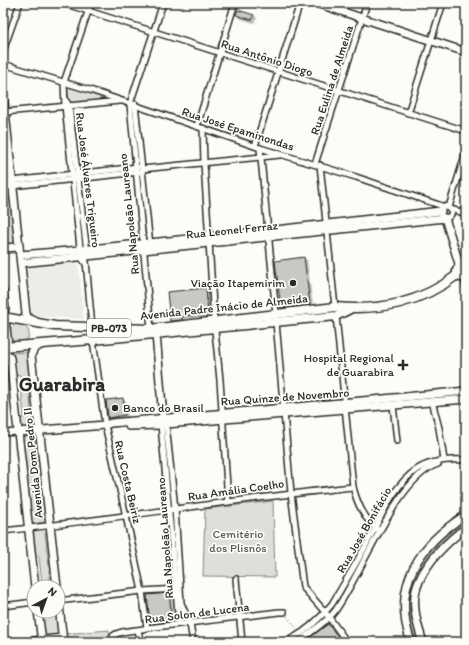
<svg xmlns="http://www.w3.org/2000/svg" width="469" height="645" viewBox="0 0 469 645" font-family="Itim,sans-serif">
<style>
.built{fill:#edece8}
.green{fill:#dfdeda;stroke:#858482}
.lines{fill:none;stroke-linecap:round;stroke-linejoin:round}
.canal{stroke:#b5b4b1;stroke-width:5.5}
.building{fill:#c9c8c4;stroke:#2b2b2b;filter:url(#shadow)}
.street-casing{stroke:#2b2b2b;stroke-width:8}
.secondary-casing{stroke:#2b2b2b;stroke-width:10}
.primary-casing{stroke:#2b2b2b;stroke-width:11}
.path{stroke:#2b2b2b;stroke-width:1;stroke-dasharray:1 3;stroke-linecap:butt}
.street{stroke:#fdfcf7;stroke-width:5}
.secondary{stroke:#fdfcf7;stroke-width:7}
.primary{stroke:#fdfcf7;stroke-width:8}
.poi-dot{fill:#2b2b2b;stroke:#fdfcf7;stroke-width:1.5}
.labels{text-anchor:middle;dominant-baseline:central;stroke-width:3.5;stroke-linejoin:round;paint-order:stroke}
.shield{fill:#fdfcf7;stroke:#6a6a68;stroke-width:1}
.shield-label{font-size:11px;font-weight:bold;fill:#2b2b2b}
.street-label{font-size:12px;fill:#2b2b2b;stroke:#fdfcf7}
.poi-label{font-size:12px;fill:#2b2b2b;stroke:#fdfcf7;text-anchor:end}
.park-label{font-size:12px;fill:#585857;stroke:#fdfcf7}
.town-label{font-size:20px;font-weight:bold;fill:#2b2b2b;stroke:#fdfcf7}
</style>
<defs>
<filter id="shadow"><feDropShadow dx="2.5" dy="2.5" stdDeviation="0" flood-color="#0004"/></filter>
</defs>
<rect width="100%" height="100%" fill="#fdfcf7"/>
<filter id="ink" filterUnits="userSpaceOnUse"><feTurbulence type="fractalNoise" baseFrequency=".025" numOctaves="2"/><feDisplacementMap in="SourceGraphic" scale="8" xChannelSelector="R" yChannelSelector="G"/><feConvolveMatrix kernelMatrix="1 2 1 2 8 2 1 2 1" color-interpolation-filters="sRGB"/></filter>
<g filter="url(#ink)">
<polygon class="built" points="78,262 84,319 33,316 26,266"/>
<g class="green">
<polygon points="67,83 114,99 69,106"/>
<polygon points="3,139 8,179 3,180"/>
<polygon points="9,188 15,253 3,254 3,189"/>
<circle cx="19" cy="334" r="10"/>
<polygon points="30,352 32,376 28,376 31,409 35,411 37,427 21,428 20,418 24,418 20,375 15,374 13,353"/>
<polygon points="38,435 39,440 35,440 37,461 41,463 48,522 31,524 22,436"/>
<polygon points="273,501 275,577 203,576 205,509"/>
<polygon points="48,528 49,534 45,533 49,566 53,567 53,571 49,571 51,587 38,587 37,582 42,583 39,557 35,554 32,529"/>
<polygon points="40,611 57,611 60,635 43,637"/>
<polygon points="109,630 110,642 64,642 62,634"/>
</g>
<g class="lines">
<g class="canal">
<path d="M 410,585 C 421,560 442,542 461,523 L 466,521"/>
<polyline points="408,611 411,631 416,642"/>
</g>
</g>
<g class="building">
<polygon points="238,10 254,15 252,20 236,15"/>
<polygon points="304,257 310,304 281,308 275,261"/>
<polygon points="206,288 208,314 182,316 182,320 170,321 167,292"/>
<polygon points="123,398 125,415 108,418 106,400"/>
<polygon points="169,593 172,621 150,624 147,595"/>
<polygon points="328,624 340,639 336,642 304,642"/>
</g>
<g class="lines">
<defs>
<g id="street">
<polyline points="63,3 466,131"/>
<polyline points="3,51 20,3"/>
<polyline points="3,64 93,91 260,148 356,177 466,214"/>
<polyline points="65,99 69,106 87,252"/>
<polyline points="135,104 150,245"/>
<polyline points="5,112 120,101"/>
<polyline points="408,113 443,3"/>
<polyline points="197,126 235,3"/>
<polyline points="203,128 204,163 214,321 220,380 228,502"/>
<polyline points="255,146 300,3"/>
<polyline points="260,148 276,314"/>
<polyline points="315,164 367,3"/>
<polyline points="320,165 335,307"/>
<polyline points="142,169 280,155"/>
<polyline points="3,182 137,167"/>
<polyline points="3,187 139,172"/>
<circle cx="446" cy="212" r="5.5"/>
<polyline points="449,207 466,152"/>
<polyline points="86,261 92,327"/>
<polyline points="86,264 81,257 65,106 64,82 91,3"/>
<polyline points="464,276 466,287"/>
<path d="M 336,316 L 353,487 C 357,503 363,518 377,529"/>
<polyline points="276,322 291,493 303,587 325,612 347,642"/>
<polyline points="151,329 130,104 163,3"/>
<polyline points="93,340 105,425 126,516 142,591 147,628"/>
<polyline points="432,401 439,428 444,460"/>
<polyline points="393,405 397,441"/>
<polyline points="166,424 175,509 181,603 190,624 193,642"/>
<polyline points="161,425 179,624"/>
<polyline points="3,433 18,432"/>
<path d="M 3,531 C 120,518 236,499 353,487"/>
<polyline points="236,579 242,642"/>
<polyline points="58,601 142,591 178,589"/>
<polyline points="3,606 34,602"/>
<polyline points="138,631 141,642"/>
<path d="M 114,642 L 113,636 C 119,630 138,631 147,628 L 279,612 L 284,612"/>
<path d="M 283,642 C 301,637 321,618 332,604 C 344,584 356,564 367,543 C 381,518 392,487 416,470 C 431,460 449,459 466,460"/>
<path d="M 298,642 C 310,632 326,623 335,611 C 361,576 397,476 438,464"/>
</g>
<g id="secondary">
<polyline points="316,3 466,52"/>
<polyline points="3,92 26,314 28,318 35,321"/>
<polyline points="3,248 19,247"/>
<polyline points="20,255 81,250 267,231 441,211"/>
<polyline points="21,263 445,218 460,267"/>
<polyline points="3,292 5,309 3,311"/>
<polyline points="156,334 163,418"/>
<polyline points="42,344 34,349 31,355 57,587"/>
<polyline points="3,352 7,354 10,358 35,587"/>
<polyline points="166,424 466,399"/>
<polyline points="129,426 161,425"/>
<path d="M 18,432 L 105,425 L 111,423 C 229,413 348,403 466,391"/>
<polyline points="58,596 63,642"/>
<polyline points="38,611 42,642"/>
<polyline points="26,642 62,638"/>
<path d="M 411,642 C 391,586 419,544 466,515"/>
<path d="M 423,642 C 410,605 410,586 436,555 C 445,545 455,535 466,528"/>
</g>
<g id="primary">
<path d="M 466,269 C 459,263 453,272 460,277 L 466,275"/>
<path d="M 3,317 L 55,326 L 151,329 L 335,307 C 381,311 421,303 457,275"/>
<polyline points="3,346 7,340 4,317"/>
<polyline points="3,347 93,340 336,316 350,309"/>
</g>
</defs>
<use href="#street" class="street-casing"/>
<use href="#secondary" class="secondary-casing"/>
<use href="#primary" class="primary-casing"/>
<polyline class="path" points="287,616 297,629"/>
<use href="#street" class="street"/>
<use href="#secondary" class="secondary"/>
<use href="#primary" class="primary"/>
</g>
</g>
<g class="poi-dot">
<circle cx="293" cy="283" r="4"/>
<path d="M401 359h4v4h4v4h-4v4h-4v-4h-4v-4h4z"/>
<circle cx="115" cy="408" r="4"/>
</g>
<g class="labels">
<rect class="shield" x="87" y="319" width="44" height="18" rx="3"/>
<g class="shield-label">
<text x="109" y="328">PB-073</text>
</g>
<g class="street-label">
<text transform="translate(267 58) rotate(18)">Rua Antônio Diogo</text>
<text transform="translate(332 80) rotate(-72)">Rua Eulina de Almeida</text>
<text transform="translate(238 129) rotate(18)">Rua José Epaminondas</text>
<text transform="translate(88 180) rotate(83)">Rua José Álvares Trigueiro</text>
<text transform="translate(129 214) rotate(-96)">Rua Napoleão Laureano</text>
<text transform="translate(232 230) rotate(-6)">Rua Leonel Ferraz</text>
<text transform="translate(224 307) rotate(-6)">Avenida Padre Inácio de Almeida</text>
<text transform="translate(285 397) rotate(-4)">Rua Quinze de Novembro</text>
<text transform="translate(33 463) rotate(-96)">Avenida Dom Pedro II</text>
<text transform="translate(128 482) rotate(77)">Rua Costa Beiriz</text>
<text transform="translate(236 490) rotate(-8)">Rua Amália Coelho</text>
<text transform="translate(364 530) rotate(-60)">Rua José Bonifácio</text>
<text transform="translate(165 538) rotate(-94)">Rua Napoleão Laureano</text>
<text transform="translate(197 613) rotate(-7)">Rua Solon de Lucena</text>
</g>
<g class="poi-label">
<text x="285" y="283">Viação Itapemirim</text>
<text x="394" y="358">Hospital Regional<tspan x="394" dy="14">de Guarabira</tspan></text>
<text x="123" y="408" text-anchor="start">Banco do Brasil</text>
</g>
<g class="park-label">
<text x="238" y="534">Cemitério<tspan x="238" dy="14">dos Plisnôs</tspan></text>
</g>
<g class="town-label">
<text x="62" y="384">Guarabira</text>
</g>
</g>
<rect width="469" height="645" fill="none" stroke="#fdfcf7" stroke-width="16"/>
<rect x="8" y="8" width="453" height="629" fill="none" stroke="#2b2b2b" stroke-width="1.5" filter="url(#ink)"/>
<g transform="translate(46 599) rotate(41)"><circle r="19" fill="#fdfcf7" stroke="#a9a8a5"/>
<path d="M0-3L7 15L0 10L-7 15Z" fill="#2b2b2b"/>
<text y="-6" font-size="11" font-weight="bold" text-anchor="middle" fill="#2b2b2b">N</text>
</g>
</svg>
